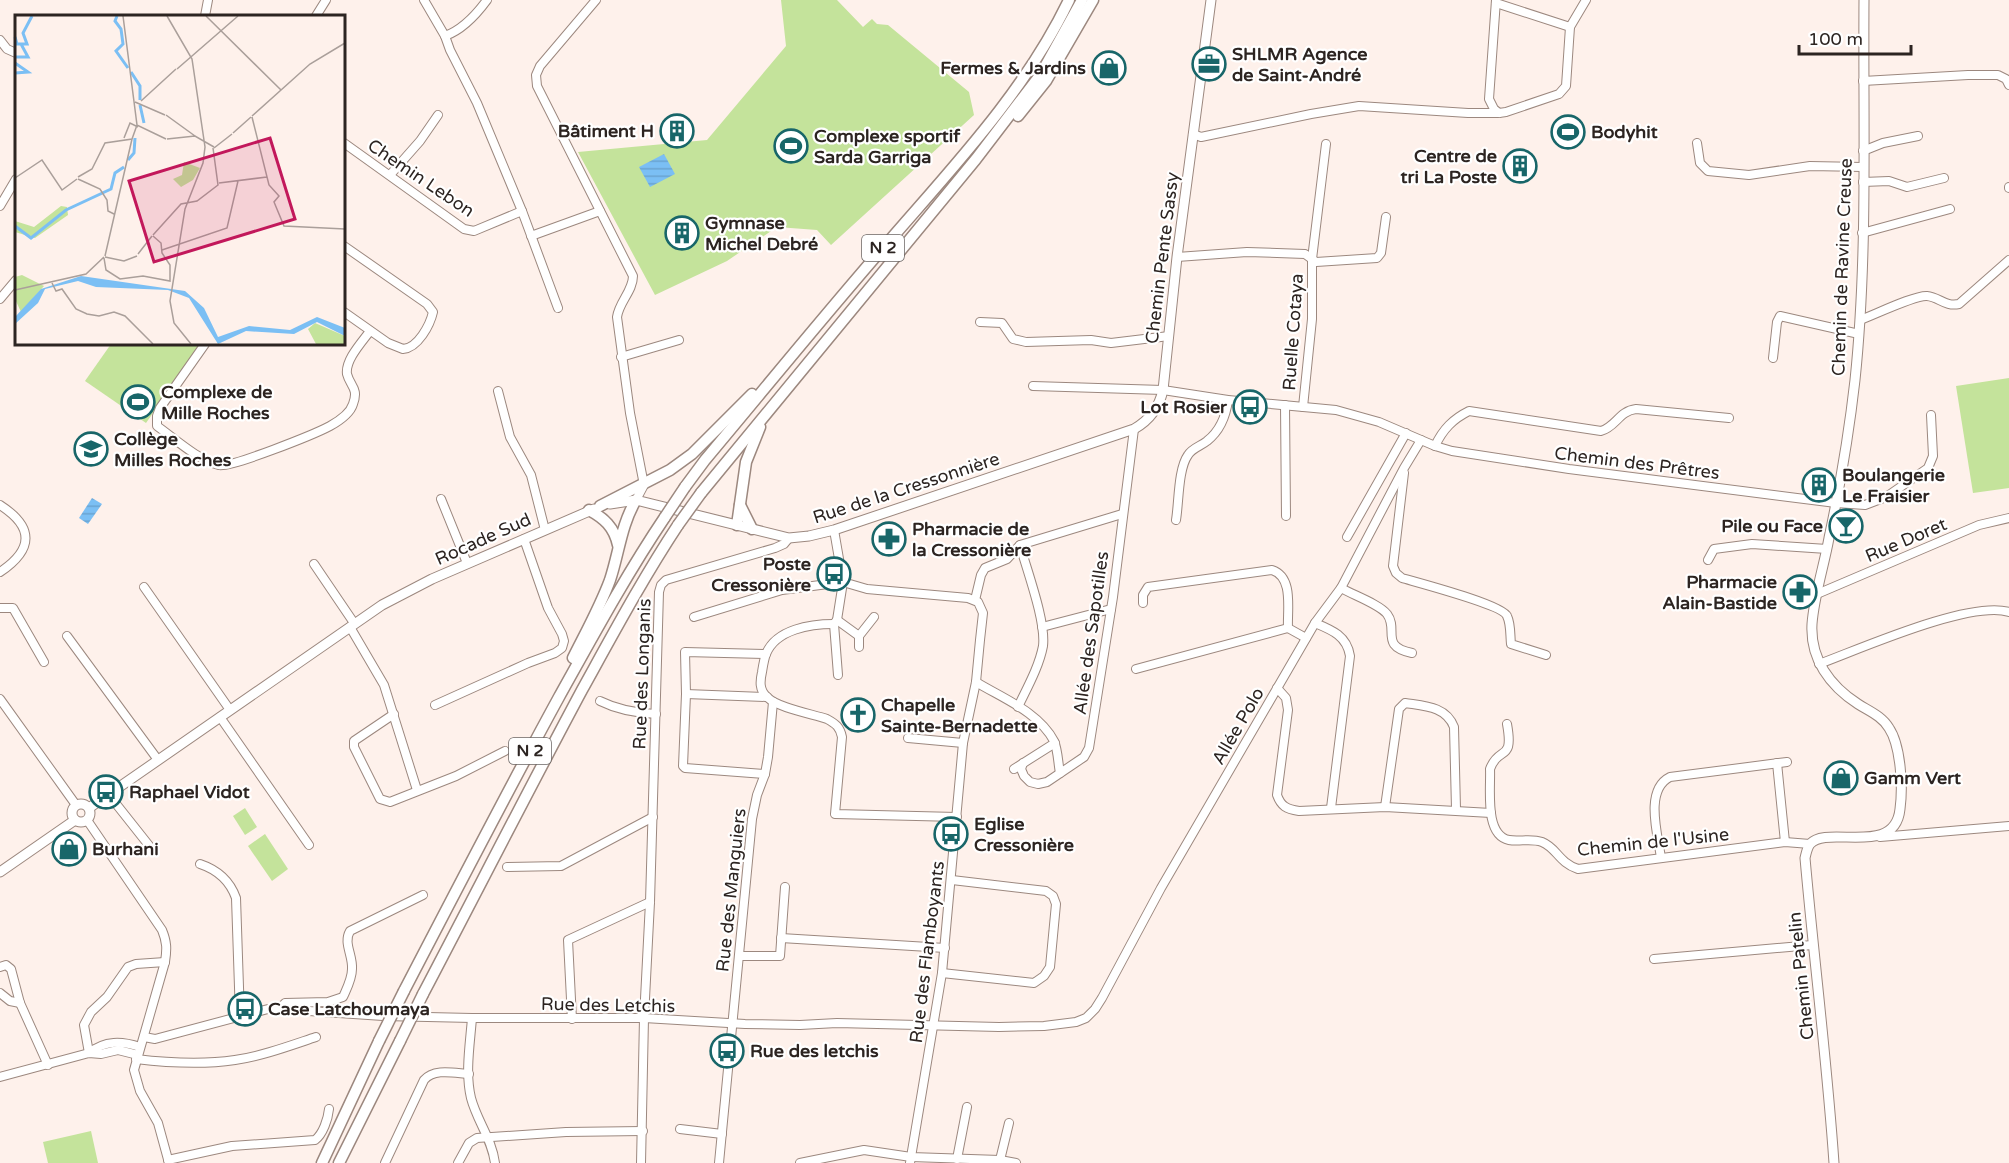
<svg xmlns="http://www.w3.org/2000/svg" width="2009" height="1163" viewBox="0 0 2009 1163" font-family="'Varela Round',sans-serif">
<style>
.pitch{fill:#c4e39b}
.water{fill:url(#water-rules)}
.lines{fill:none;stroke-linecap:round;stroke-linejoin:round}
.minor-casing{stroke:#9c887f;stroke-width:10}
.major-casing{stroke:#9c887f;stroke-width:11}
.highway-casing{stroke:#9c887f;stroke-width:13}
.minor{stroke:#fff;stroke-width:8}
.major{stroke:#fff;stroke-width:9}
.highway{stroke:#fff;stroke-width:10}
.highway-bridge-casing{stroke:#9c887f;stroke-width:13;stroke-linecap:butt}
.highway-bridge{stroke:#fff;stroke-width:10}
.labels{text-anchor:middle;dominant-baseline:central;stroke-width:4.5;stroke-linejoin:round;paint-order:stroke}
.shield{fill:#fff;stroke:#6b6664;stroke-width:1.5}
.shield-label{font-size:16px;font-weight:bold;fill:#2c2421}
.poi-label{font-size:18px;font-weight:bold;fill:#2c2421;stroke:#fff;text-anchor:start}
.street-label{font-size:18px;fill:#2c2421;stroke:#fff}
.inset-river{fill:none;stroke:#7bbff4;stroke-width:3}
.inset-road{fill:none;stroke:#aa9f9a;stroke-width:1.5}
.view{fill:#c2185b;fill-opacity:0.15;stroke:#c2185b;stroke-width:3}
.inset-edge{fill:none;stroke:#2c2421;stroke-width:3}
</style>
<defs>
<pattern id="water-rules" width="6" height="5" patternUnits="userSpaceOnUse" patternTransform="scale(1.5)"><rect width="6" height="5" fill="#7bbff4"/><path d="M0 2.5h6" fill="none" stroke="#6aa4d1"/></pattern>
</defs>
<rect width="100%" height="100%" fill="#fef1eb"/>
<g class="pitch">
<polygon points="781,0 837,0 863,27 872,19 877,24 888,25 969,92 974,115 831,245 817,230 777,227 727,261 655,295 578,152 707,140 786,46"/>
<polygon points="111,344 201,344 146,423 85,381"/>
<polygon points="2009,378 2009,488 1973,493 1956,386"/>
<polygon points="245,808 257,827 245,835 233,816"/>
<polygon points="265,834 288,869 272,881 248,846"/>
<polygon points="91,1131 98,1163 48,1163 43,1142"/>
</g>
<g class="water">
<polygon points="664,154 675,174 650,187 639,167"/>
<polygon points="92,498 102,504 88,524 79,518"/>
</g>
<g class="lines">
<defs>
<g id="minor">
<polyline points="424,0 445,36"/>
<path d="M 487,0 C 476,15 462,30 445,36 L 450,50 L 477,103 L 522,211"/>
<path d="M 596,0 L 540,66 L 536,75 L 537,86 L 633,276 C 633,291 619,302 617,317 L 630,413 L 644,485 L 636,500"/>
<polyline points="1496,0 1489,99 1494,109 1499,113"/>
<polyline points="1496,3 1570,27"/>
<polyline points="205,16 208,0"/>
<polyline points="316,16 326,0"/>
<polyline points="0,40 7,49 16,53"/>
<polyline points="1863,81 1968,75 1998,75 2006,79 2009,85"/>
<polyline points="1193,134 1201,137 1311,114 1359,106 1468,113 1499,113 1506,112 1559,94 1566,86 1570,27 1586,0"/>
<polyline points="344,143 464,229 474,231 522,211 558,308"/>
<polyline points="1697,143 1700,163 1708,171 1749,175 1810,166 1863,167"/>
<polyline points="1863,151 1883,143 1918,136"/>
<polyline points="390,175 420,141 438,115"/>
<polyline points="1863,182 1889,181 1907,187 1944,178"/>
<polyline points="2009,187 2009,188"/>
<polyline points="0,206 16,179"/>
<polyline points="1862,233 1950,209"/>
<polyline points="531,236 600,211"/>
<path d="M 344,246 L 427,304 L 433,312 C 430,325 418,348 403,349 L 388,343 L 344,312"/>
<polyline points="1177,257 1247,252 1305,254 1316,262 1377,258 1381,253 1386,217"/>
<polyline points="0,299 16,280"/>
<path d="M 1860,320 C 1874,315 1915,295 1927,296 C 1939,297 1945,307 1959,304 L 2009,260"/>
<polyline points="980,322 1002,323 1013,339 1026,342 1091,340 1111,343 1169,336"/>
<path d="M 205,344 L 160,408 L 157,416 L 157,426 C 174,438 199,461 219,465 C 231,468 315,434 330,426 C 339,421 350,414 353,404 C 359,388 350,386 347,374 C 345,360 362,342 370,331"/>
<polyline points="621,357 679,340"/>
<polyline points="1773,358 1777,322 1780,316 1859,334"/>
<polyline points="1033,386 1163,390 1228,400 1336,410 1379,422 1435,446 1452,451 1569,469 1836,503 1865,505 1886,497 1928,468 1933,456 1931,415"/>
<polyline points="498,391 510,437 531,475 545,530"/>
<polyline points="1285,405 1286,516"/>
<polyline points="1303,407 1312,319 1312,259 1326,144"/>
<path d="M 1435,446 C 1443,429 1453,419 1469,411 L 1601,431 C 1616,427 1619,411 1636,409 L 1729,418"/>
<path d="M 1404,473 L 1393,566 L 1396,573 L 1402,578 C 1419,583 1503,605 1507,616 C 1511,624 1510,635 1511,644 L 1546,655"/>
<polyline points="441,499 467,563"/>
<path d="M 0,505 C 34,527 34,549 0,572"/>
<path d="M 1176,520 C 1179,502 1178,469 1188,455 C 1192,448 1201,446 1207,441 C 1221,430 1226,416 1228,400"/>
<polyline points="834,530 843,582 837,620 834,624 838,675"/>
<polyline points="1347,537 1406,433"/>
<polyline points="1708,560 1714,549 1752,544 1827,549"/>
<polyline points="314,564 354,623"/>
<polyline points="144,587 230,710"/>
<path d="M 1341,588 C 1353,595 1379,604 1387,614 C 1399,630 1379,646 1412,653"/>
<polyline points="1817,594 1979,525 2009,518"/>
<polyline points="975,600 981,575 985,568 1007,559 1020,545 1122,514"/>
<path d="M 1143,603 L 1143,595 L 1148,587 L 1272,570 C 1294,577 1287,610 1288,628 L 1306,638"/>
<polyline points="0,608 13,608 44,662"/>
<polyline points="694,617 782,590 843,582 867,589 968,598 978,602 983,613 980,640 976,682 963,743 942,973 910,1163"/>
<polyline points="837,620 859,636"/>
<path d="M 1315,623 C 1332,630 1347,636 1350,656 L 1331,808"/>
<path d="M 834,624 C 811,624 776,629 766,654 C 764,659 763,666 762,672 C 760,681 759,690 767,697 C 778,708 812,714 827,719 C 836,724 840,727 842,737 L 835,814 L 957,817"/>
<polyline points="350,627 384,685 417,790"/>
<polyline points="1042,627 1111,609"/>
<polyline points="67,636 158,760"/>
<polyline points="859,647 859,636 874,617"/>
<path d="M 1819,664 C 1860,649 1970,600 2009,612"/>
<polyline points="1136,669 1288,628"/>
<path d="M 976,682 C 1002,698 1039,712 1054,741 C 1058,750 1058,763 1060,773"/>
<path d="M 1277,688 L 1286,698 L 1288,710 L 1277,795 C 1281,806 1286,809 1299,811 L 1385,807 L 1491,813"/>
<polyline points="686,694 767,697"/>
<polyline points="0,699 76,805"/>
<path d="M 600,701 C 618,710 635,713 656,714"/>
<polyline points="435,705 528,663 555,653 562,648 564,641 562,634 548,608 524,539"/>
<path d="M 1018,707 C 1027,688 1039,667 1043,646 C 1046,621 1027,571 1020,545"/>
<polyline points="394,714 354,741 354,747 380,799 390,802 456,776 505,751"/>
<polyline points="220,717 309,845"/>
<path d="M 1507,724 C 1514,763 1499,745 1490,769 C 1491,788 1484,835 1509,840 C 1519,842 1531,838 1542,842 C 1557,848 1558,862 1578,869 L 1785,842 L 1810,844"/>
<polyline points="908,738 963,743"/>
<polyline points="1023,763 1021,769 1024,776 1030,782 1038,784 1047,782 1084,757 1089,748 1113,597 1134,429"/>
<polyline points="1777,763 1785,842"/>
<polyline points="1014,769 1055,743"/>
<polyline points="765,774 685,768 683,766 686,694 685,652 766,654"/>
<polyline points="109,795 151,848"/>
<path d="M 1385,807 L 1399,709 L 1405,703 C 1424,706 1446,706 1454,727 L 1456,809"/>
<path d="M 87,820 L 162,930 C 167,942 167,949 165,962 L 134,1070 L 140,1091 L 158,1123 L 169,1163"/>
<polyline points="1880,837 2009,826"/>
<path d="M 1661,858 C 1658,835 1644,790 1670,777 L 1787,762"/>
<path d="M 200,864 C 218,870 230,881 236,898 L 240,1017"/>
<polyline points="507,867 561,866 653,817"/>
<polyline points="781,938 945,948"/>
<polyline points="740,956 780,956 785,887"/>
<polyline points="1654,959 1812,945"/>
<polyline points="0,967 6,965 11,969 20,1003 48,1065"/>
<polyline points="942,973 1034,983 1044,976 1050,967 1056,904 1053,896 1046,891 952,880"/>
<polyline points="0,993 10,1001 20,1003"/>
<path d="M 279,1009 L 285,1003 L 328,1002 L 343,997 C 347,988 352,979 352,969 C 353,955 343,943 350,931 L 423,895"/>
<path d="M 472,1018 C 470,1044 465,1073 471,1098 C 477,1121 492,1139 495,1163"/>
<polyline points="572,1019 568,940 650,902"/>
<polyline points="144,1037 155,1039 268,1009 279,1009 383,1016 472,1018 644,1018 745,1024 800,1025 837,1023 999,1027 1044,1026 1076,1022 1086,1018 1095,1009 1102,998 1161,888 1315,623 1341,588 1404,468 1421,440"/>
<polyline points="89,1053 84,1025 91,1012 107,997 128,967 136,964 165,962"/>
<path d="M 89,1053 C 105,1040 122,1041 140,1047"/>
<path d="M 136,1059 C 169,1063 202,1065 235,1060 C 262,1056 289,1046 316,1037"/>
<polyline points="0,1077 89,1053 101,1054 118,1050 138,1055"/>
<polyline points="680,1129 722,1134"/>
<polyline points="957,1159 967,1107"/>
<path d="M 168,1160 L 232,1146 L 315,1140 C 323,1134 328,1119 329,1109"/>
<polyline points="1000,1160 1009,1123"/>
<path d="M 385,1163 L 424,1080 C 434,1068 454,1073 469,1074"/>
<polyline points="458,1163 469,1143 477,1138 566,1132 643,1131"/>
<polyline points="641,1163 644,1018 650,902 659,592 661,585 666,580 775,548 784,544 789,538"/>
<polyline points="719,1163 752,819 757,795 765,774 768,757 773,702"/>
<polyline points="800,1163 864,1150 911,1157 1000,1160 1016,1163"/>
</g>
<g id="major">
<path d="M 610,504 L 636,500 L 789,538 L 809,536 L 834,530 L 1134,429 C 1150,420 1159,408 1163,390 L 1177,257 L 1211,0"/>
<circle cx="81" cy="813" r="9"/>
<polyline points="89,808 382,605 432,579 594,509"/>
<polyline points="0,872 75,820"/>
<path d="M 1834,1163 C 1827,1061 1814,960 1805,858 C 1806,854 1807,848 1810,844 C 1827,824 1895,858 1900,809 C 1903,787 1901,746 1889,728 C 1882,716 1869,711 1858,704 C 1830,686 1810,659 1812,624 C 1814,596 1824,566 1829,538 C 1840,486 1849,433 1855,380 C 1868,255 1863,125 1864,0"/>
</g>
<g id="highway">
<polyline points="1018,116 1046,81 1093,0"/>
<path d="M 685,487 L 705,460 C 767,386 827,312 890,240 C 955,165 1026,90 1069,0"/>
<polyline points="701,493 976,159 1041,74 1082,0"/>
<polyline points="740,505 752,529"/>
<polyline points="600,506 670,470 692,454 752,394"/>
<path d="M 589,510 C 604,518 614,527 618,545"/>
<polyline points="737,525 746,462 760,427"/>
<path d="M 573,658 C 586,632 600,607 610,580 C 619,553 621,525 636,500"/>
<path d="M 404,991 C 455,893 506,794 559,697 C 593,636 626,575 665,517"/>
<path d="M 423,994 C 476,893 528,791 582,690 C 613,634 643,578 678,525"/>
<polyline points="322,1163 379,1041"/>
<polyline points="339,1163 400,1041"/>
</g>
</defs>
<use href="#minor" class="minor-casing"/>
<use href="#major" class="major-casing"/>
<use href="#highway" class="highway-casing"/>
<use href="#minor" class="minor"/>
<use href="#major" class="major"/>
<use href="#highway" class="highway"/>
<defs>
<g id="highway-bridge">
<polyline points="665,517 685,487"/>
<polyline points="678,525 701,493"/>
<polyline points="379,1041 404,991"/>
<polyline points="400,1041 423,994"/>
</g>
</defs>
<use href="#highway-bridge" class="highway-bridge-casing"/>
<use href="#highway-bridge" class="highway-bridge"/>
</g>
<defs>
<symbol id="office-ring" viewBox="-11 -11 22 22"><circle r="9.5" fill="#fff" stroke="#186669" stroke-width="1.5"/><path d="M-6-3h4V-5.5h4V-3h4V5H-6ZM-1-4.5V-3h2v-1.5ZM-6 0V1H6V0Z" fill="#186669"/></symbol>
<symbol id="shop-ring" viewBox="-11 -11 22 22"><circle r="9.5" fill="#fff" stroke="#186669" stroke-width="1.5"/><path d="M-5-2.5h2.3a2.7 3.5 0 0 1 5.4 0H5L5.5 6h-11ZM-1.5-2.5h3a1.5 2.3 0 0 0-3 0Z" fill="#186669"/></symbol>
<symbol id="building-ring" viewBox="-11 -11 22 22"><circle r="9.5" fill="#fff" stroke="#186669" stroke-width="1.5"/><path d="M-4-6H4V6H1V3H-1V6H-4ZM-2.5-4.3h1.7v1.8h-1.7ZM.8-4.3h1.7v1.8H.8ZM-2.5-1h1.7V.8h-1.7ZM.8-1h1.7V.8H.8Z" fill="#186669"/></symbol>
<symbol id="stadium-ring" viewBox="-11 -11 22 22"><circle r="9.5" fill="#fff" stroke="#186669" stroke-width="1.5"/><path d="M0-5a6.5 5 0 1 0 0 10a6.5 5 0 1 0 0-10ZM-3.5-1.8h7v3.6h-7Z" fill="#186669"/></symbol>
<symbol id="bus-ring" viewBox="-11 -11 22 22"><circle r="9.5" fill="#fff" stroke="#186669" stroke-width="1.5"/><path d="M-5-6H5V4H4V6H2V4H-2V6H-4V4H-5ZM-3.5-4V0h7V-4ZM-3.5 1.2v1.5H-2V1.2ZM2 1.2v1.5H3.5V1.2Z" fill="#186669"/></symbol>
<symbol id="school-ring" viewBox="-11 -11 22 22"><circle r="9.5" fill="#fff" stroke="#186669" stroke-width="1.5"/><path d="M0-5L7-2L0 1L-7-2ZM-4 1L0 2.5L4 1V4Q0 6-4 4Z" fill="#186669"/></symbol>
<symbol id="bar-ring" viewBox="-11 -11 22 22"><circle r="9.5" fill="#fff" stroke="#186669" stroke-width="1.5"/><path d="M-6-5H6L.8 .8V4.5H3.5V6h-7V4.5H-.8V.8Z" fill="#186669"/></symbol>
<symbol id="pharmacy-ring" viewBox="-11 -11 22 22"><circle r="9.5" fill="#fff" stroke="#186669" stroke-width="1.5"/><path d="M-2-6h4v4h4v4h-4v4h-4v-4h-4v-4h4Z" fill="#186669"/></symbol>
<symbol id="church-ring" viewBox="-11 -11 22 22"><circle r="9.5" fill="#fff" stroke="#186669" stroke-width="1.5"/><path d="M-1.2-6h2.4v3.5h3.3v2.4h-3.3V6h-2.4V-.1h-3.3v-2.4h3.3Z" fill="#186669"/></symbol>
</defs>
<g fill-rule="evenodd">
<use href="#office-ring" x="1190" y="45" width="38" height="38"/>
<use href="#shop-ring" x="1090" y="49" width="38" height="38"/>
<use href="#building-ring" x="658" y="112" width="38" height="38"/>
<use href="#stadium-ring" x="1549" y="113" width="38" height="38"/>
<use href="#stadium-ring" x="772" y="127" width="38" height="38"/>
<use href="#building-ring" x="1501" y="147" width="38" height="38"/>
<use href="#building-ring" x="663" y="214" width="38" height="38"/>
<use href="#stadium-ring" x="119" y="383" width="38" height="38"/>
<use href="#bus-ring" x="1231" y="388" width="38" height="38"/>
<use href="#school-ring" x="72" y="430" width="38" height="38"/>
<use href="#building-ring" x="1800" y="466" width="38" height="38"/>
<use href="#bar-ring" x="1827" y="507" width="38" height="38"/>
<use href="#pharmacy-ring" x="870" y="520" width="38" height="38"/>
<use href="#bus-ring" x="815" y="555" width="38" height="38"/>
<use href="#pharmacy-ring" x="1781" y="573" width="38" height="38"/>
<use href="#church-ring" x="839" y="696" width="38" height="38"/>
<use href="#shop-ring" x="1822" y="759" width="38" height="38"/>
<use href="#bus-ring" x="87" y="773" width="38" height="38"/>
<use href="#bus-ring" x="932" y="815" width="38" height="38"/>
<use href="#shop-ring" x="50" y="830" width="38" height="38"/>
<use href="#bus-ring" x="226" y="990" width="38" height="38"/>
<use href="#bus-ring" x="708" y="1032" width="38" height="38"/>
</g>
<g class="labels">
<g class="shield">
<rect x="862" y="235" width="42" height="26" rx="4.5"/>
<rect x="509" y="738" width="42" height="26" rx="4.5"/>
</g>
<g class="shield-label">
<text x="883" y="248">N 2</text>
<text x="530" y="751">N 2</text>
</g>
<g class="poi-label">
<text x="1232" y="54">SHLMR Agence<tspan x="1232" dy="21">de Saint-André</tspan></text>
<text x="1086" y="68" text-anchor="end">Fermes &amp; Jardins</text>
<text x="654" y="131" text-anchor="end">Bâtiment H</text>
<text x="1591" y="132">Bodyhit</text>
<text x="814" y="136">Complexe sportif<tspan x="814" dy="21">Sarda Garriga</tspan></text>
<text x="1497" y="156" text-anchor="end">Centre de<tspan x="1497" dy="21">tri La Poste</tspan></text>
<text x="705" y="223">Gymnase<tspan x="705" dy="21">Michel Debré</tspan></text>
<text x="161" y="392">Complexe de<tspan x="161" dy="21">Mille Roches</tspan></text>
<text x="1227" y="407" text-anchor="end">Lot Rosier</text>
<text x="114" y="439">Collège<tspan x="114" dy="21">Milles Roches</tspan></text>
<text x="1842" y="475">Boulangerie<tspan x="1842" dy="21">Le Fraisier</tspan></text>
<text x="1823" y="526" text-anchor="end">Pile ou Face</text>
<text x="912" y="529">Pharmacie de<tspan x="912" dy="21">la Cressonière</tspan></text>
<text x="811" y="564" text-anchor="end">Poste<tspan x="811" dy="21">Cressonière</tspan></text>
<text x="1777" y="582" text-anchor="end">Pharmacie<tspan x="1777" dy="21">Alain-Bastide</tspan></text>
<text x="881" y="705">Chapelle<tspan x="881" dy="21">Sainte-Bernadette</tspan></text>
<text x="1864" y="778">Gamm Vert</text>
<text x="129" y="792">Raphael Vidot</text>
<text x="974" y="824">Eglise<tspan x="974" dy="21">Cressonière</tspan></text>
<text x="92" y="849">Burhani</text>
<text x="268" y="1009">Case Latchoumaya</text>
<text x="750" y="1051">Rue des letchis</text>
</g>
<g class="street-label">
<text transform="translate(421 178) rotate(34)">Chemin Lebon</text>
<text transform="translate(1162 258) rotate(-83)">Chemin Pente Sassy</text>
<text transform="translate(1842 267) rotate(-88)">Chemin de Ravine Creuse</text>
<text transform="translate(1293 332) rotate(-86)">Ruelle Cotaya</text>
<text transform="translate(1637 463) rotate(7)">Chemin des Prêtres</text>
<text transform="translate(906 488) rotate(-18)">Rue de la Cressonnière</text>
<text transform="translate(483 539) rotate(-24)">Rocade Sud</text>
<text transform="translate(1906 540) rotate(-23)">Rue Doret</text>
<text transform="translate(1091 633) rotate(-82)">Allée des Sapotilles</text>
<text transform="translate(642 674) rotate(-88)">Rue des Longanis</text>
<text transform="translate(1238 726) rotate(-60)">Allée Polo</text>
<text transform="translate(1653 842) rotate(-6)">Chemin de l'Usine</text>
<text transform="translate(731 890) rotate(-84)">Rue des Manguiers</text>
<text transform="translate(927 952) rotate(-83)">Rue des Flamboyants</text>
<text transform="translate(1801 976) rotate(-96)">Chemin Patelin</text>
<text transform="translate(608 1005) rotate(1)">Rue des Letchis</text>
</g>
</g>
<g transform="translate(15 15)">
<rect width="330" height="330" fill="#fef1eb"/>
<path d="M 46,191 L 52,192 L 53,200 L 20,223 L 0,217 L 0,206 L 19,212 ZM 7,260 L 29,271 L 6,297 L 0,284 L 0,262 ZM 300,308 L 330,321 L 330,329 L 301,329 L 293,314 Z" fill="#c4e39b"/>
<path d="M 169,147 L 185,153 L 178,165 L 166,172 L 158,164 L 167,160 Z" fill="#c4e39b"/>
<path d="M 66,261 L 170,276 L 189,293 L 203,322 L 234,311 L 275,315 L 302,302 L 330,313 L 330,321 L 302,307 L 279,319 L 231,316 L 203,329 L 174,283 L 153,275 L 81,272 L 63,266 L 30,274 L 23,288 L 0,309 L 0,302 L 26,274 Z" fill="#7bbff4"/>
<path class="inset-river" d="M 102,1 L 100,6 L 106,14 L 108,29 L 101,36 L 113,53M 0,22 L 2,29 L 12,29 L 8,18 L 17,1M 0,42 L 13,42 L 6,29M 0,48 L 13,57 L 0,58M 116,57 L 125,71 L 125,85M 125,90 L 129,108M 113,145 L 119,138 L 120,123M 0,211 L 16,223 L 51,195 L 96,174 L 100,158 L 109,152"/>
<path class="inset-road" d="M 108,1 L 122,110M 152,1 L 177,44 L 190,132 L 188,148 L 170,194 L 155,286 L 159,308 L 176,329M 191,1 L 266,75M 162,54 L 223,1M 126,86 L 161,54M 120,87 L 150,100M 151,100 L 180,121M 237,101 L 295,49 L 330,28M 237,102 L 254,170 L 264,181 L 259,187 L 269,211 L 330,214M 218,118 L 236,102M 109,123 L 115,108 L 123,112M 152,124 L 180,121 L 199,132M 199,133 L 217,119M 63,162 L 77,154 L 90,128 L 117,124 L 122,110 L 151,124M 0,163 L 27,145 L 47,175 L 62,164M 63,164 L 85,174 L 92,185 L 93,196 L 99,199M 204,168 L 252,162M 138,220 L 166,189 L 182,186 L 203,170 L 198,133M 147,235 L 212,213 L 223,166M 123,239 L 137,221M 90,241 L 117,124M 90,242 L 109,246 L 122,241M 89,243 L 91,255 L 105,264 L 128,261 L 155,266 L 155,250 L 147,238 L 146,228 L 138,221M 37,268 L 41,276 L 47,274 L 61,294 L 72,299 L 84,301 L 99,297 L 110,301 L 138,329M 0,275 L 71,259 L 89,242"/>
<path class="view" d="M 255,123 L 280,204 L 139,247 L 114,166 Z"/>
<rect width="330" height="330" class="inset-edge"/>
</g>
<path d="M1799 45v9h112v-9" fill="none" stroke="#2c2421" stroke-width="3"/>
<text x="1808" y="45" font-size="18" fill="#2c2421" stroke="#ffffff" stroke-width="4.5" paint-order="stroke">100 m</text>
</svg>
